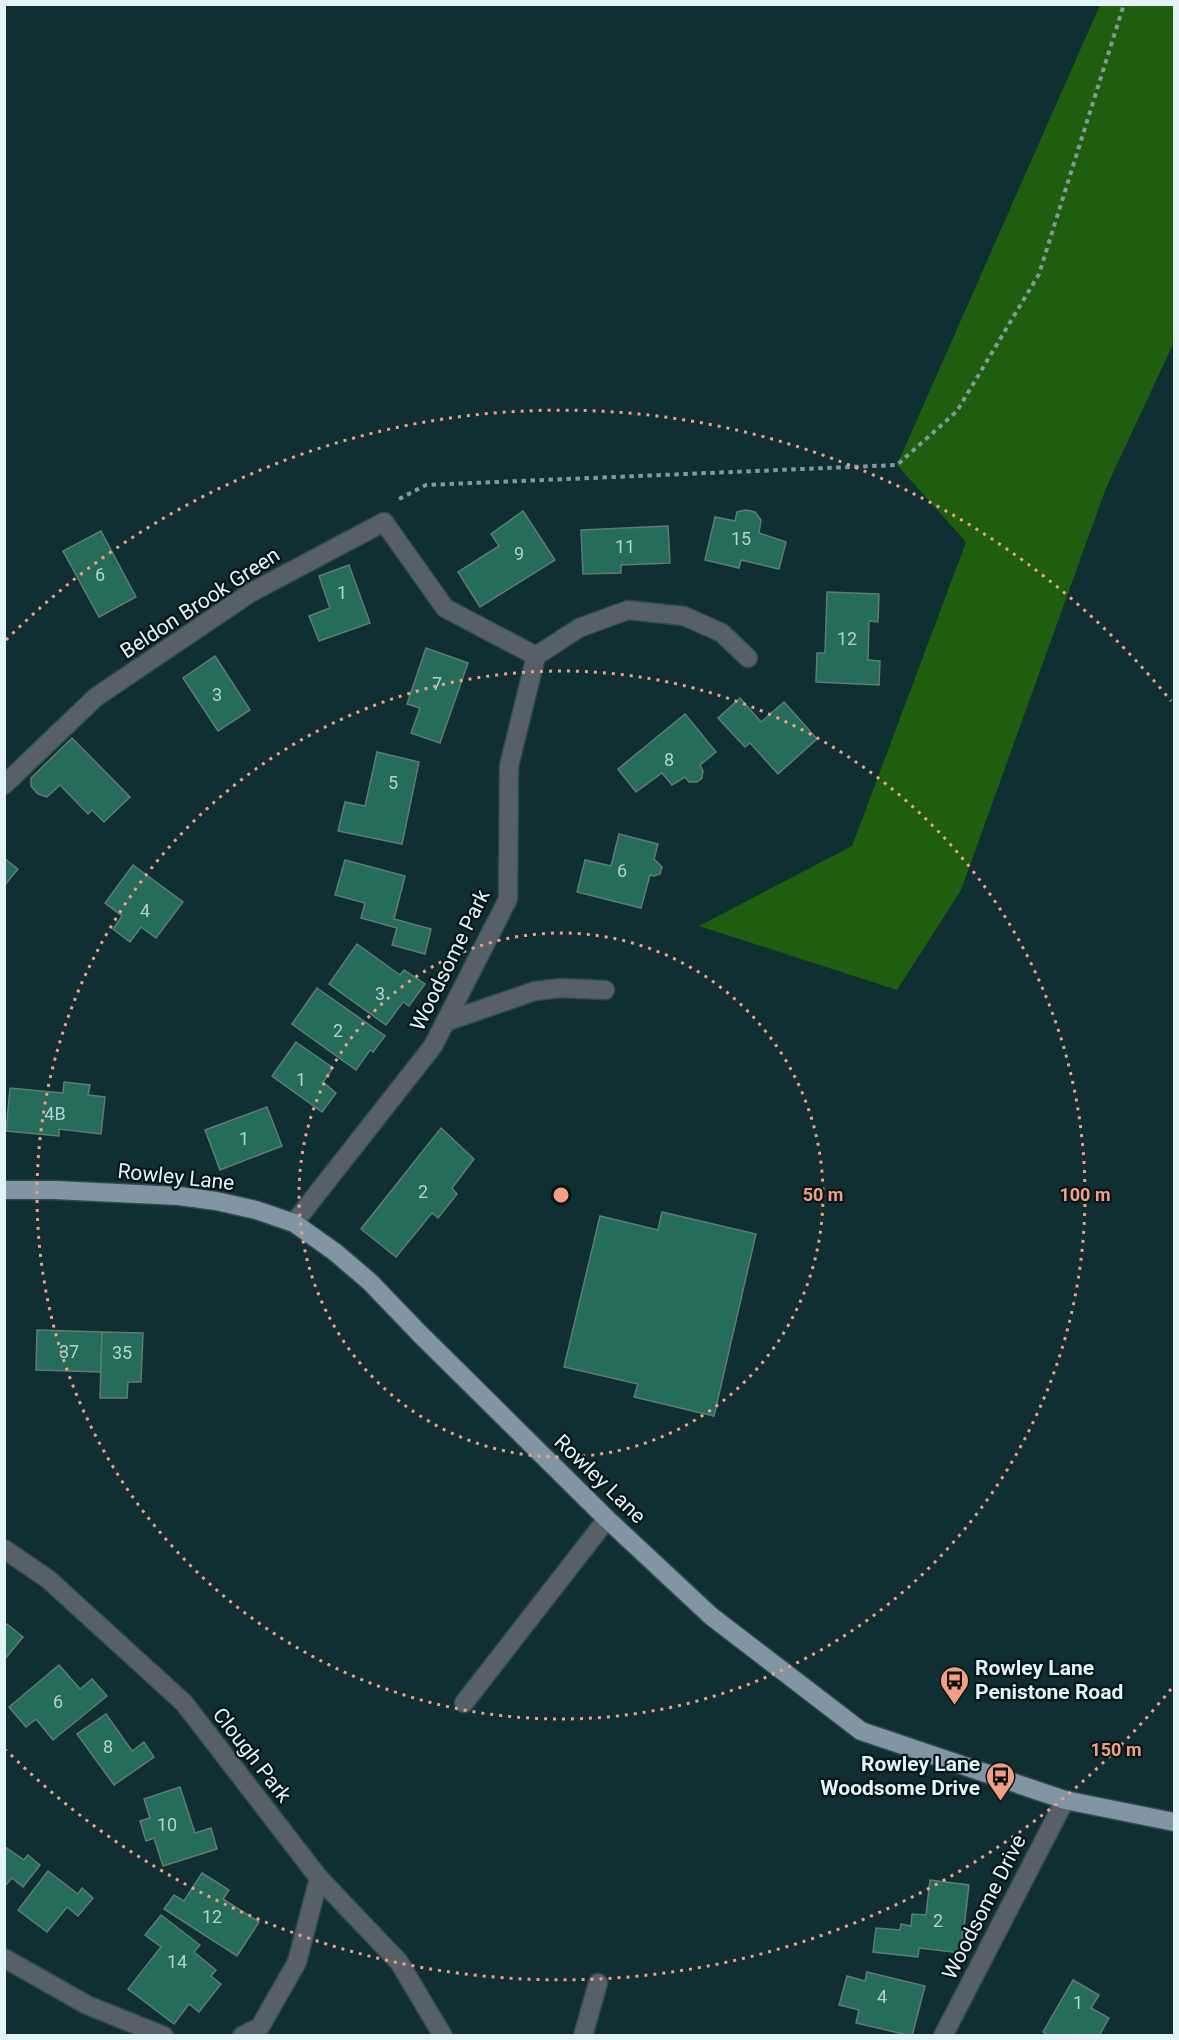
<svg xmlns="http://www.w3.org/2000/svg" width="1179" height="2040" viewBox="0 0 1179 2040" font-family="Roboto,sans-serif">
<style>
.forest{fill:#1f5e0f}
.building{fill:#256c5b;stroke:#5f7c73;stroke-width:1.5}
.lines{fill:none;stroke-linecap:round;stroke-linejoin:round}
.minor-casing{stroke:#2e4b4e;stroke-width:21}
.major-casing{stroke:#2e4b4e;stroke-width:21}
.path{stroke:#82999d;stroke-width:4;stroke-dasharray:4.5 4.5;stroke-linecap:butt}
.minor{stroke:#576067;stroke-width:18}
.major{stroke:#8295a4;stroke-width:18}
.ring{fill:none;stroke:#f39f84;stroke-width:3;stroke-dasharray:3 6}
.labels{text-anchor:middle;dominant-baseline:central;stroke-width:4.5;stroke-linejoin:round;paint-order:stroke}
.number-label{font-size:18px;fill:#b4d2d0}
.street-label{font-size:21px;fill:#e3f4f7;stroke:#081517}
.poi-label{font-size:21px;font-weight:bold;fill:#e3f4f7;stroke:#081517;text-anchor:start}
.centre{fill:#f39f84;stroke:#081517;stroke-width:3}
.ring-label{font-size:18px;text-anchor:middle;font-weight:bold;fill:#f39f84;stroke:#081517;stroke-width:4.5;stroke-linejoin:round;paint-order:stroke}
</style>
<rect width="100%" height="100%" fill="#102f33"/>
<polygon class="forest" points="1100,5 1174,5 1174,342 1106,488 961,890 897,990 699,926 852,846 966,542 897,465"/>
<g class="building">
<polygon points="746,510 755,512 761,520 759,533 786,542 779,569 741,560 739,568 705,560 715,517 735,521 737,512"/>
<polygon points="523,511 555,560 480,607 458,572 499,546 491,534"/>
<polygon points="668,526 670,563 621,565 621,573 583,574 581,530"/>
<polygon points="101,531 136,597 99,617 63,551"/>
<polygon points="349,565 370,623 319,641 309,616 330,608 319,576"/>
<polygon points="827,592 879,594 878,622 869,621 868,660 880,661 879,685 816,682 817,653 825,653"/>
<polygon points="426,648 468,663 440,743 411,733 420,708 407,704"/>
<polygon points="215,656 250,710 218,731 183,678"/>
<polygon points="740,698 761,722 784,702 817,739 778,774 750,743 745,747 718,718"/>
<polygon points="685,714 716,752 700,765 703,771 702,778 697,782 689,782 685,777 672,785 662,773 636,792 618,769"/>
<polygon points="72,738 130,797 104,822 92,810 88,814 60,785 47,797 38,794 31,786 31,778"/>
<polygon points="377,752 419,762 402,844 338,831 345,802 365,806"/>
<polygon points="619,834 658,844 654,859 662,867 660,874 654,876 650,875 641,908 577,892 585,860 611,866"/>
<polygon points="4,858 18,869 4,886"/>
<polygon points="345,860 405,876 394,919 431,929 425,954 392,945 397,928 361,918 365,903 335,895"/>
<polygon points="133,865 183,902 156,938 141,927 130,942 113,929 122,916 105,903"/>
<polygon points="357,944 400,975 404,970 425,984 409,1006 403,1002 386,1025 329,984"/>
<polygon points="317,988 385,1036 373,1052 370,1050 356,1070 292,1024"/>
<polygon points="296,1042 333,1068 323,1082 336,1093 322,1112 272,1076"/>
<polygon points="64,1082 90,1085 88,1095 105,1097 101,1134 59,1129 59,1136 6,1131 10,1088 63,1093"/>
<polygon points="267,1107 282,1146 220,1170 205,1130"/>
<polygon points="441,1128 474,1159 452,1188 457,1194 438,1218 432,1213 396,1257 361,1229"/>
<polygon points="662,1212 756,1234 714,1416 634,1397 638,1384 564,1367 600,1216 658,1230"/>
<polygon points="37,1330 102,1332 101,1372 36,1370"/>
<polygon points="102,1332 143,1333 141,1382 128,1382 127,1398 100,1398"/>
<polygon points="7,1624 23,1637 4,1660 4,1627"/>
<polygon points="59,1665 80,1689 92,1679 107,1696 53,1740 36,1719 26,1727 9,1707"/>
<polygon points="106,1714 132,1751 144,1742 154,1757 114,1785 77,1734"/>
<polygon points="180,1787 195,1833 211,1828 217,1849 163,1866 154,1838 146,1841 140,1821 150,1818 144,1799"/>
<polygon points="4,1846 24,1860 28,1855 40,1865 23,1887 12,1878 4,1887"/>
<polygon points="48,1871 78,1894 82,1888 93,1898 78,1916 67,1907 47,1932 18,1910"/>
<polygon points="202,1873 229,1890 223,1899 259,1922 237,1956 164,1909 174,1895 184,1901"/>
<polygon points="930,1880 969,1885 961,1953 919,1948 918,1957 873,1952 876,1928 900,1930 901,1924 911,1926 912,1914 926,1915"/>
<polygon points="161,1915 200,1945 194,1952 216,1970 211,1976 221,1984 199,2012 189,2004 174,2024 128,1989 161,1947 145,1935"/>
<polygon points="867,1972 925,1986 912,2036 856,2023 859,2010 839,2005 847,1976 865,1981"/>
<polygon points="1073,1980 1099,1995 1091,2008 1109,2018 1099,2036 1079,2036 1076,2034 1075,2036 1050,2036 1043,2032"/>
</g>
<g class="lines">
<defs>
<g id="minor">
<polyline points="4,785 96,697 250,593 384,522 445,608 536,656"/>
<polyline points="445,1022 535,991 560,988 605,990"/>
<polyline points="294,1223 433,1046 508,899 509,766 536,656 579,628 628,610 684,616 722,633 748,658"/>
<polyline points="4,1549 48,1579 184,1703 319,1878 297,1962 260,2027 242,2036"/>
<polyline points="464,1703 607,1519"/>
<polyline points="319,1878 399,1962 443,2036"/>
<polyline points="4,1958 87,2005 164,2036"/>
<polyline points="583,2036 598,1983"/>
<polyline points="943,2036 1065,1800"/>
</g>
<polyline id="major" points="4,1190 55,1190 179,1196 216,1201 256,1210 294,1223 335,1252 370,1282 419,1333 607,1519 711,1616 861,1731 1065,1800 1174,1822"/>
</defs>
<use href="#minor" class="minor-casing"/>
<use href="#major" class="major-casing"/>
<polyline class="path" points="399,499 426,485 897,465 957,411 1039,274 1124,4"/>
<use href="#minor" class="minor"/>
<use href="#major" class="major"/>
</g>
<g class="ring">
<circle cx="561" cy="1195" r="262"/>
<circle cx="561" cy="1195" r="524"/>
<path d="M1171 1689A785 785 0 0 1 6 1750M6 640A785 785 0 0 1 1171 701"/>
</g>
<defs>
<symbol id="bus-pin" viewBox="-11 -11 22 30"><path d="M0 17L-7.5 6A9.5 9.5 0 1 1 7.5 6Z" fill="#f39f84" stroke="#081517"/><path d="M-5-6H5V4H4V6H2V4H-2V6H-4V4H-5ZM-3.5-4V0h7V-4ZM-3.5 1.2v1.5H-2V1.2ZM2 1.2v1.5H3.5V1.2Z" fill="#111"/></symbol>
</defs>
<g fill-rule="evenodd">
<use href="#bus-pin" x="938" y="1664" width="33" height="45"/>
<use href="#bus-pin" x="984" y="1760" width="33" height="45"/>
</g>
<g class="labels">
<g class="number-label">
<text x="741" y="538">15</text>
<text x="625" y="546">11</text>
<text x="519" y="553">9</text>
<text x="100" y="574">6</text>
<text x="342" y="592">1</text>
<text x="847" y="638">12</text>
<text x="437" y="683">7</text>
<text x="217" y="694">3</text>
<text x="669" y="759">8</text>
<text x="393" y="782">5</text>
<text x="622" y="870">6</text>
<text x="145" y="910">4</text>
<text x="380" y="993">3</text>
<text x="338" y="1030">2</text>
<text x="301" y="1079">1</text>
<text x="55" y="1113">4B</text>
<text x="244" y="1138">1</text>
<text x="423" y="1191">2</text>
<text x="69" y="1351">37</text>
<text x="122" y="1352">35</text>
<text x="58" y="1701">6</text>
<text x="108" y="1746">8</text>
<text x="167" y="1824">10</text>
<text x="212" y="1916">12</text>
<text x="938" y="1920">2</text>
<text x="177" y="1961">14</text>
<text x="882" y="1996">4</text>
<text x="1078" y="2002">1</text>
</g>
<g class="street-label">
<text transform="translate(200 603) rotate(-33)">Beldon Brook Green</text>
<text transform="translate(450 960) rotate(-64)">Woodsome Park</text>
<text transform="translate(176 1177) rotate(6)">Rowley Lane</text>
<text transform="translate(600 1479) rotate(44)">Rowley Lane</text>
<text transform="translate(252 1755) rotate(52)">Clough Park</text>
<text transform="translate(984 1907) rotate(-63)">Woodsome Drive</text>
</g>
<g class="poi-label">
<text x="975" y="1668">Rowley Lane<tspan x="975" dy="24">Penistone Road</tspan></text>
<text x="980" y="1764" text-anchor="end">Rowley Lane<tspan x="980" dy="24">Woodsome Drive</tspan></text>
</g>
</g>
<circle cx="561" cy="1195" r="9" class="centre"/>
<g class="ring-label">
<text x="823" y="1201">50 m</text>
<text x="1085" y="1201">100 m</text>
<text x="1116" y="1756">150 m</text>
</g>
<rect width="1179" height="2040" fill="none" stroke="#e3f4f7" stroke-width="12"/>
</svg>
